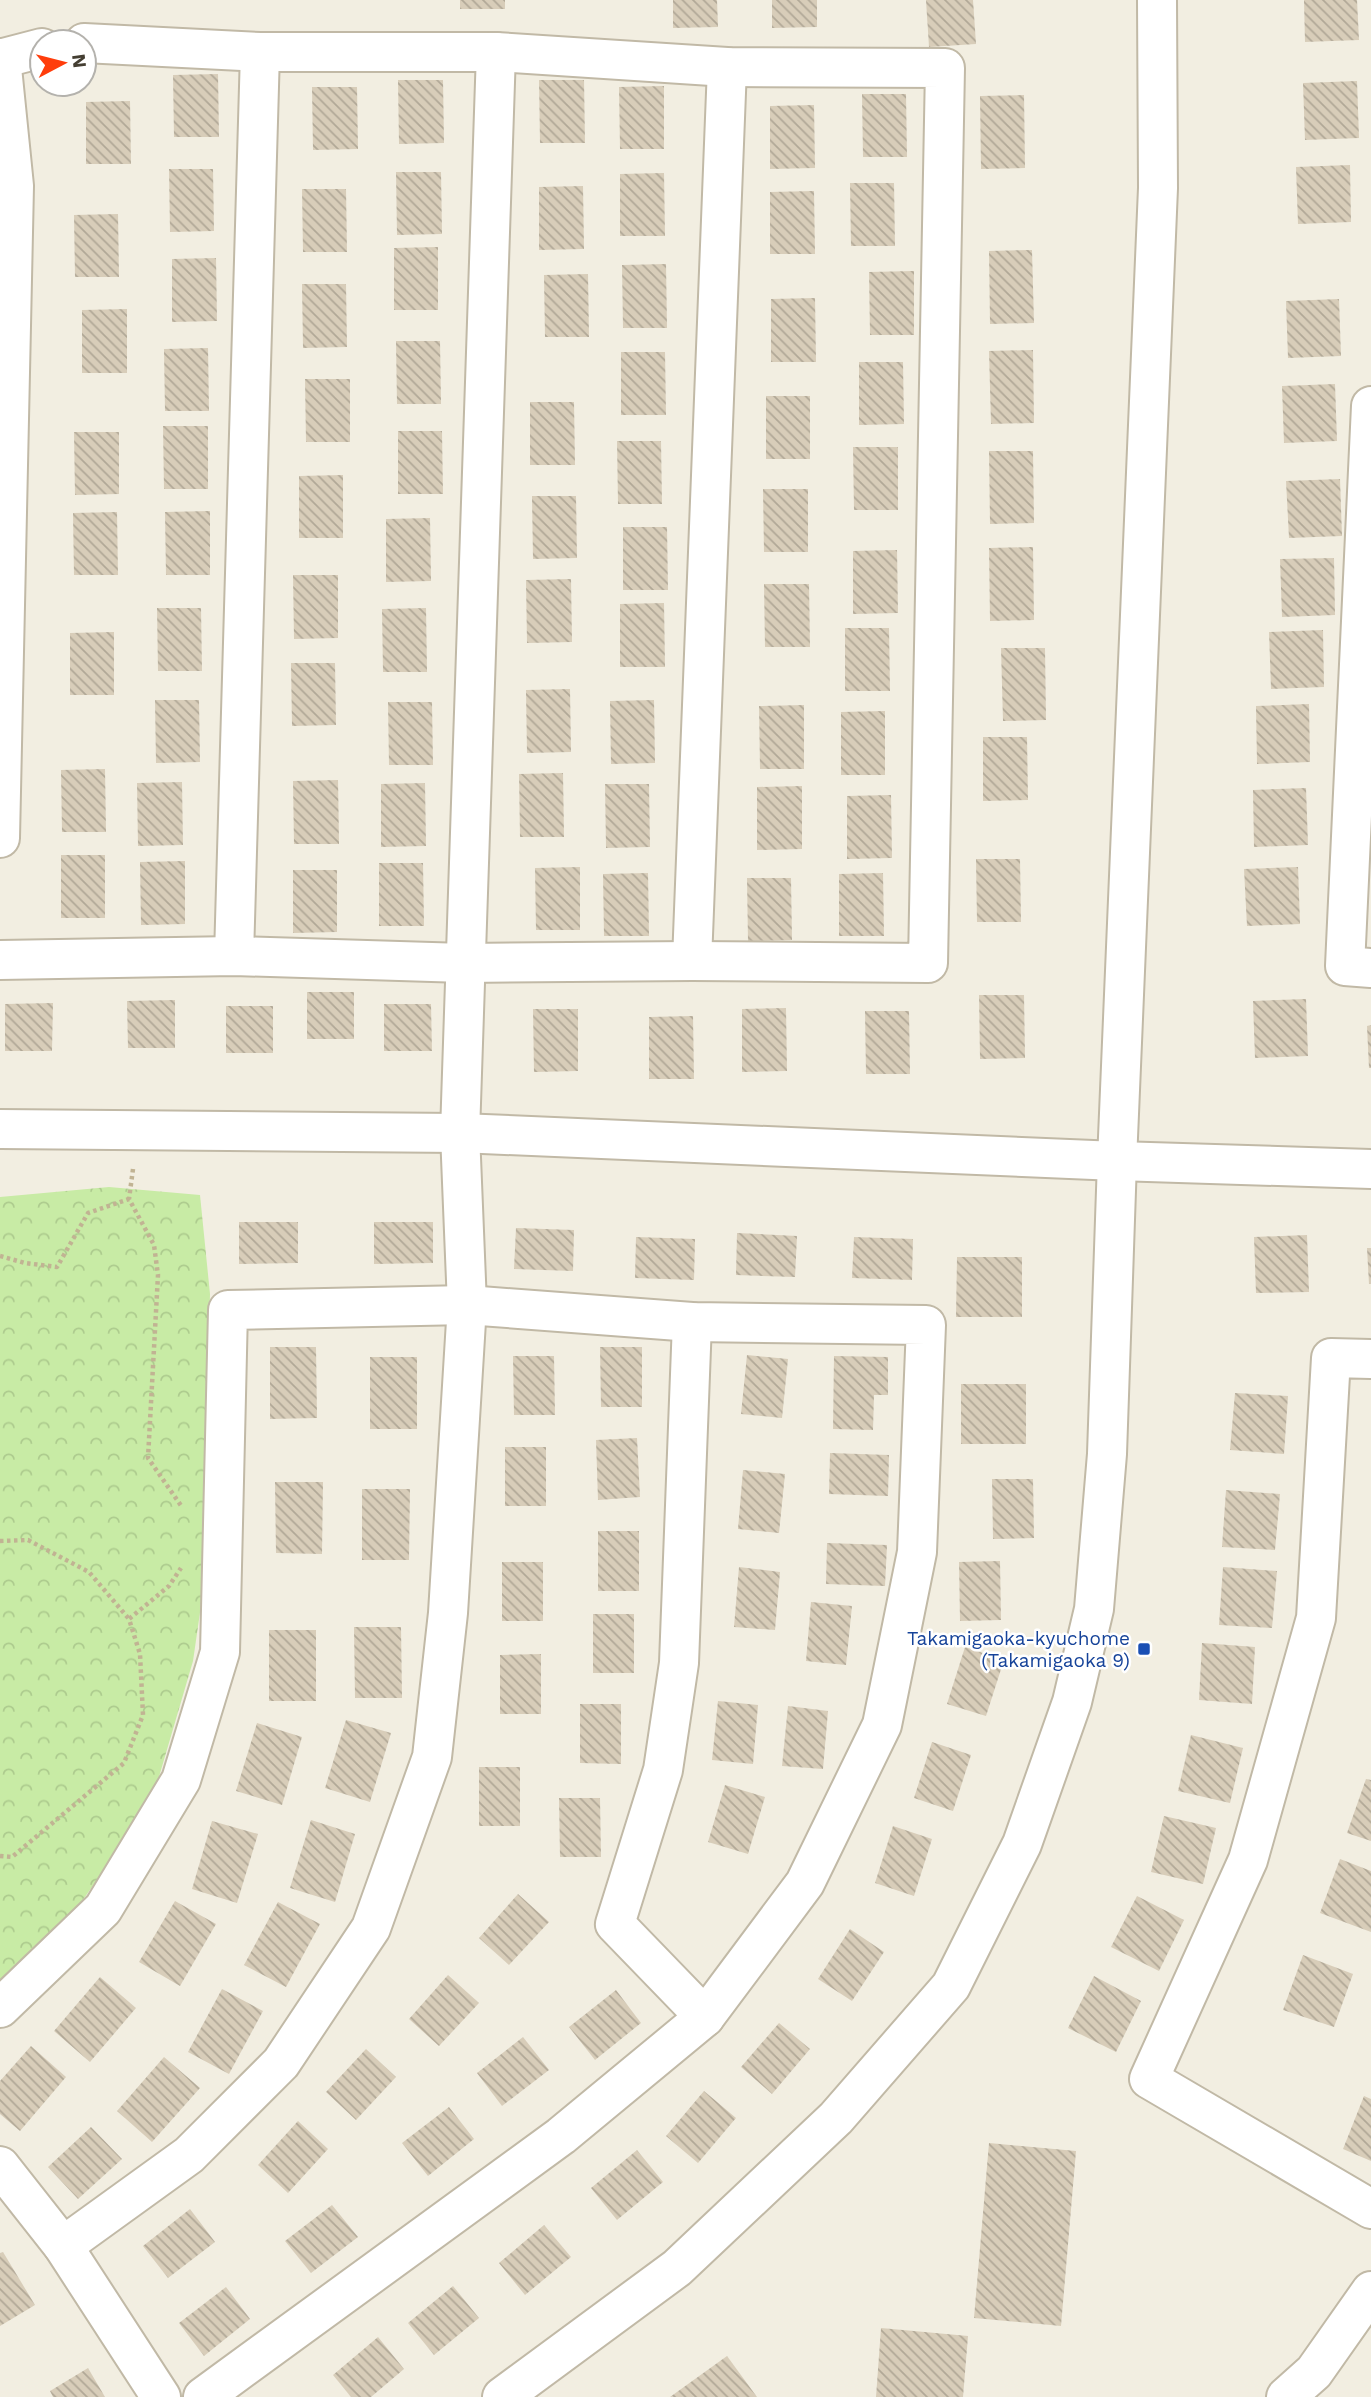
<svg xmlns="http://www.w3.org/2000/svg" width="1371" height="2397" viewBox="0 0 1371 2397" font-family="'Work Sans',sans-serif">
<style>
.park{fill:url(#park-crowns)}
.building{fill:url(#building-back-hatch)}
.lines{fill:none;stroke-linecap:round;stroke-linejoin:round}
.minor-casing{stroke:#c1b9a6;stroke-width:42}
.tertiary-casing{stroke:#c1b9a6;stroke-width:42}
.path{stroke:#c1b393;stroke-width:4.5;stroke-dasharray:3.5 3.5;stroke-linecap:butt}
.minor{stroke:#fff;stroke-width:38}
.tertiary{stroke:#fff;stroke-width:38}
.transit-dot{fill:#1a4fb4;stroke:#fff;stroke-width:2.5}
.labels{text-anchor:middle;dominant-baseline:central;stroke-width:5;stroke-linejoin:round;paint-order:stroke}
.transit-label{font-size:19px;fill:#164399;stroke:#fff;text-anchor:end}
</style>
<defs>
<pattern id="park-crowns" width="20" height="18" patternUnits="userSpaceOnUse" patternTransform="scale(1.75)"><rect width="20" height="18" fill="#c8eba5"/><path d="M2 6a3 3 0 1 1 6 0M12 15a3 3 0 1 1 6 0" fill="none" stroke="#adcb8e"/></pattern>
<pattern id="building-back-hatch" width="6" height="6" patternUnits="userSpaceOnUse" patternTransform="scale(1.75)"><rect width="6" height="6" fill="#d8cdb9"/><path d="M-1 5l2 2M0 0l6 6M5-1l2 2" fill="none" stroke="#b1a897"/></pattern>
</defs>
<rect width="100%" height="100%" fill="#f2eee1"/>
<polygon class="park" points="109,1187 200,1195 210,1294 203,1592 193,1661 151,1804 60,1932 0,1981 0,1197"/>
<g class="building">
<rect x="460" y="0" width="45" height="9"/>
<polygon points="673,0 717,0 718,27 673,28"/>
<polygon points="772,0 817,0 817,27 772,28"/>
<polygon points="926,0 973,0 976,44 929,47"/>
<polygon points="1304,0 1357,0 1359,40 1305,42"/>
<polygon points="218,74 219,137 174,137 173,75"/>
<polygon points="398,80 443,80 444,143 399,144"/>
<polygon points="539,80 584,80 585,143 540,143"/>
<polygon points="1357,81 1359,138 1305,140 1303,83"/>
<polygon points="664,86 664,149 620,149 619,87"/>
<polygon points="312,87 357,87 358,149 313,150"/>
<polygon points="862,94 906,94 907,157 863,157"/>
<polygon points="1024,95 1025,168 981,169 980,96"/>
<polygon points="130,101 131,164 86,164 86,102"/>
<polygon points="814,105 815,168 770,169 770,106"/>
<polygon points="1350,165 1351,222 1298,224 1296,167"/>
<polygon points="169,169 213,169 214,231 170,232"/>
<polygon points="396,172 441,172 442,234 397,235"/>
<polygon points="664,173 665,236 620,236 620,174"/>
<polygon points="850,183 894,183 895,246 851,246"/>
<polygon points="583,186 584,249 539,250 539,187"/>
<polygon points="302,189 346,189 347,252 303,252"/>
<polygon points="814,191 815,254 770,254 770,192"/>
<polygon points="118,214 119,277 75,277 74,215"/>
<polygon points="438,247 438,310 394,310 394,248"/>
<polygon points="1032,250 1034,323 990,324 989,251"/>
<polygon points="216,258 217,321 172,322 172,259"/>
<polygon points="666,264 667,328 623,328 622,265"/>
<polygon points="914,271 914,335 870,335 869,272"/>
<polygon points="588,274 589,337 545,337 544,275"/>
<polygon points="302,284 346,284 347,347 303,348"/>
<polygon points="815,298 816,362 771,362 771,299"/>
<polygon points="1339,299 1341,356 1288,358 1286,301"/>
<polygon points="127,309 127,373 82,373 82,310"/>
<polygon points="396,341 440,341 441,404 397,404"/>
<polygon points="208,348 209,411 165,411 164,349"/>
<polygon points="1033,350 1034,423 991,424 989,351"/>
<polygon points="621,352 665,352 666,415 621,415"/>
<polygon points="859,362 903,362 904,424 859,425"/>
<polygon points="305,379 350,379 350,442 306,442"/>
<polygon points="1335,384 1337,441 1284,443 1282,386"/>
<rect x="766" y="396" width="44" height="63"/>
<polygon points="530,402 574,402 575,465 530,465"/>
<polygon points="163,426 208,426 208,489 164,489"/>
<polygon points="398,431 442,431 443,494 398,494"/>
<polygon points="74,432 119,432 119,494 75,495"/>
<polygon points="617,441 661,441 662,504 618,504"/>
<polygon points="853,447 898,447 898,510 854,510"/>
<polygon points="989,451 1033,451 1034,523 990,524"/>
<polygon points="343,475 343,538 299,538 299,476"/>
<polygon points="1340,479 1342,536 1289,538 1286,481"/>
<polygon points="763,489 808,489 808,552 764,552"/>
<polygon points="532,496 576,496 577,558 533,559"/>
<polygon points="210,511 210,575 166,575 165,512"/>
<polygon points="117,512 118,575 74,575 73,513"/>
<polygon points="430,518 431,581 386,582 386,519"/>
<polygon points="623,527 667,527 668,590 623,590"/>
<polygon points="1033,547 1034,620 990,621 989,548"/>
<polygon points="897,550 898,613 853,614 853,551"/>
<polygon points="1334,558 1335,615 1282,617 1280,559"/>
<polygon points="293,575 338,575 338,638 294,639"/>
<polygon points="571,579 572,642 527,643 526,580"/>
<polygon points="764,584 809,584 810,647 765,647"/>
<polygon points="664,603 665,667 620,667 620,604"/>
<polygon points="157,608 201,608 202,671 158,671"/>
<polygon points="426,608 427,672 383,672 382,609"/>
<polygon points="845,628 889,628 890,691 845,691"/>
<polygon points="1323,630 1324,687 1271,689 1269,632"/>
<polygon points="114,632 114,695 70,695 70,633"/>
<polygon points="1001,648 1045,648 1046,720 1003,721"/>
<polygon points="291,663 335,663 336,725 292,726"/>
<polygon points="570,689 571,752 527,753 526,690"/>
<polygon points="155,700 199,700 200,762 156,763"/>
<polygon points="654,700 655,763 611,764 610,701"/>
<polygon points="388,702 432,702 433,765 389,765"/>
<polygon points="1309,704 1310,762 1257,764 1256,706"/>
<polygon points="804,705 804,769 760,769 759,706"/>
<polygon points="885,711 885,775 841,775 841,712"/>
<polygon points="983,737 1027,737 1028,800 983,801"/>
<polygon points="105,769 106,832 62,832 61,770"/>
<polygon points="563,773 564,837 520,837 519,774"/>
<polygon points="338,780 339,844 294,844 293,781"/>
<polygon points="182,782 183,845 138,846 137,783"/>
<polygon points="425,783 426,846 381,847 381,784"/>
<polygon points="605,784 649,784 650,847 606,848"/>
<polygon points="802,786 802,849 757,850 757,787"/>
<polygon points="1306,788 1308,845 1254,847 1253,790"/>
<polygon points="891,795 892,858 847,859 847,796"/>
<rect x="61" y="855" width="44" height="63"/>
<polygon points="976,859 1020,859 1021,922 977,922"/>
<polygon points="185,861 185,924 141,925 140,862"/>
<polygon points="379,863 423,863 424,926 379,926"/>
<polygon points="580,867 580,930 536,930 535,868"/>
<polygon points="1298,867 1300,924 1247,926 1244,869"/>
<polygon points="293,870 337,870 337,932 293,933"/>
<polygon points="648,873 649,936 604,936 603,874"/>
<polygon points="883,873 884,936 839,936 839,874"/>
<polygon points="747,878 791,878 792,940 748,941"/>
<rect x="307" y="992" width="47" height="47"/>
<polygon points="979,995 1024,995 1025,1058 980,1059"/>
<polygon points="1306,999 1308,1056 1255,1058 1253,1001"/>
<polygon points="175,1000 175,1048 128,1048 127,1001"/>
<polygon points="53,1003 52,1051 5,1051 5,1004"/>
<polygon points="384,1004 431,1004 432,1051 384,1051"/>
<rect x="226" y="1006" width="47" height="47"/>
<polygon points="786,1008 787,1071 742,1072 742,1009"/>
<polygon points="533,1009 578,1009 578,1071 534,1072"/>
<polygon points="865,1011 909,1011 910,1074 866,1074"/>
<polygon points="693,1016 694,1079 649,1079 649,1017"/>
<polygon points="1371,1025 1371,1068 1369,1068 1367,1026"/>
<polygon points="239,1222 298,1222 298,1263 239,1264"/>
<polygon points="374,1222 433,1222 433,1263 374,1264"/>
<polygon points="516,1228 574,1230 573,1271 514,1269"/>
<polygon points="737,1233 797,1236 795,1277 736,1275"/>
<polygon points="1307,1235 1309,1292 1256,1293 1254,1237"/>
<polygon points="636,1237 695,1239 694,1280 635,1278"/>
<polygon points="854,1237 913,1239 912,1280 852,1278"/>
<polygon points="1367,1248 1371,1248 1371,1284 1369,1284"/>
<polygon points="957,1257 1022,1257 1022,1317 956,1317"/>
<polygon points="270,1347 316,1347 317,1418 270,1419"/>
<polygon points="600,1347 642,1347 642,1407 601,1407"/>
<polygon points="747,1355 788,1359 782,1418 741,1414"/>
<polygon points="513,1356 554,1356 555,1415 514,1415"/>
<polygon points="834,1356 888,1357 888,1395 874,1395 873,1430 833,1429"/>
<rect x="370" y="1357" width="47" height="72"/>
<rect x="961" y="1384" width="65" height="60"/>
<polygon points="1235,1393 1288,1396 1284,1454 1230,1450"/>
<polygon points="637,1438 640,1497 598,1500 596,1440"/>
<rect x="505" y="1447" width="41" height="59"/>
<polygon points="830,1453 889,1455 888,1496 829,1494"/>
<polygon points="743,1470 785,1474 779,1533 738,1529"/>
<polygon points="992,1479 1033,1479 1034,1538 993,1539"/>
<polygon points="275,1482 323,1482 322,1554 276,1553"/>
<polygon points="362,1489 410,1489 409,1560 362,1560"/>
<polygon points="1226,1490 1280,1494 1275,1550 1222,1547"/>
<rect x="598" y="1531" width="41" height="60"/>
<polygon points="827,1543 887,1545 885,1586 826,1584"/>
<polygon points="1000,1561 1001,1620 960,1621 959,1562"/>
<rect x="502" y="1562" width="41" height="59"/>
<polygon points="739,1567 780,1572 775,1630 734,1627"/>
<polygon points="1223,1567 1277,1571 1272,1628 1219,1625"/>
<polygon points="811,1602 852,1606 846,1665 806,1661"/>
<rect x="593" y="1614" width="41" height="59"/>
<polygon points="354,1627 401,1627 402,1698 355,1698"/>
<rect x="269" y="1630" width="47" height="71"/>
<polygon points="1202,1643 1255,1647 1252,1704 1199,1700"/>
<polygon points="965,1647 1004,1660 986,1716 947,1704"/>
<polygon points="541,1654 541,1714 500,1714 500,1655"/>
<polygon points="718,1701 758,1705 753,1764 712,1760"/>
<polygon points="580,1704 621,1704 621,1764 580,1763"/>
<polygon points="788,1706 828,1711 823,1769 782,1766"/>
<polygon points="346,1720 391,1733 370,1802 325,1788"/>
<polygon points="257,1723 302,1737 282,1805 236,1791"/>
<polygon points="1191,1735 1243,1748 1230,1803 1178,1791"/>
<polygon points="932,1742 971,1755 953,1811 914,1798"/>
<rect x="479" y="1767" width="41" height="59"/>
<polygon points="1366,1779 1371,1780 1371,1841 1347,1833"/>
<polygon points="725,1785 765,1797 748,1854 708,1842"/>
<polygon points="559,1798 600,1798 601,1857 560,1857"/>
<polygon points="1164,1816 1216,1828 1203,1884 1151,1872"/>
<polygon points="311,1820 355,1834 335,1902 290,1888"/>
<polygon points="212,1821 258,1834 237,1903 192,1889"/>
<polygon points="893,1826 932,1839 914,1896 875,1883"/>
<polygon points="1340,1859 1371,1871 1371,1932 1320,1913"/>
<polygon points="518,1894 549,1922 509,1965 479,1938"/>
<polygon points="1137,1896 1184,1920 1159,1971 1111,1947"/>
<polygon points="175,1901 216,1924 180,1986 139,1962"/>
<polygon points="278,1902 320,1924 286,1987 244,1965"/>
<polygon points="850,1929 884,1952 852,2001 818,1979"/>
<polygon points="1303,1955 1353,1974 1334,2027 1283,2010"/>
<polygon points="448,1975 479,2003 439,2046 409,2019"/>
<polygon points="1094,1976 1141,2001 1116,2052 1068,2028"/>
<polygon points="100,1977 136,2008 90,2062 54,2031"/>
<polygon points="222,1989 263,2011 229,2074 188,2052"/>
<polygon points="616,1990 641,2023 595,2060 569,2027"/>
<polygon points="779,2023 810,2049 772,2094 741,2067"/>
<polygon points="523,2037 549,2070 502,2106 477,2073"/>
<polygon points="31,2046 66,2077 20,2131 0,2114 0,2081"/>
<polygon points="366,2049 396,2077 356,2120 326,2092"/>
<polygon points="164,2057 200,2088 152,2142 117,2111"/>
<polygon points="704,2091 736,2118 698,2163 666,2136"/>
<polygon points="1364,2096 1371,2099 1371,2161 1343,2149"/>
<polygon points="449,2107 474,2139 428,2176 402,2143"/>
<polygon points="298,2121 328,2149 288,2193 258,2165"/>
<polygon points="91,2127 122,2159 78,2199 48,2167"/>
<polygon points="989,2143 1076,2151 1061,2326 974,2318"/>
<polygon points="637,2150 663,2182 617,2220 591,2188"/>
<polygon points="332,2205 358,2237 311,2273 285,2241"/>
<polygon points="190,2209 215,2242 168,2278 143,2246"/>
<polygon points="544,2225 571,2257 525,2295 499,2263"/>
<polygon points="3,2252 35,2305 0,2326 0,2253"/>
<polygon points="453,2286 479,2318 434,2355 408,2323"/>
<polygon points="226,2287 250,2319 204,2356 179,2323"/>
<polygon points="881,2328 968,2336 963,2397 876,2397"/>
<polygon points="378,2337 404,2369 371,2397 351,2397 333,2375"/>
<polygon points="727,2356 757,2397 670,2397"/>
<polygon points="88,2368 105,2397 53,2397 50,2391"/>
</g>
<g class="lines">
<defs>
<g id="minor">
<polyline points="0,59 42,48"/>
<polyline points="1371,406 1345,966 1371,968"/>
<polyline points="0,838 14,186 1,58"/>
<polyline points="234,956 260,52"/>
<polyline points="0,960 234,956 464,963 692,961 928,963 945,68 727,67 496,52 260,52 84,43"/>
<polyline points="692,961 727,67"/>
<polyline points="692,1322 679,1663 663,1770 615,1924 705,2017"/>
<polyline points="1371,1359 1331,1358 1316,1618 1248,1860 1149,2079 1371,2209"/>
<polyline points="0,2008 103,1909 181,1780 220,1652 228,1310 467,1305 692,1322 926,1325 917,1552 882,1725 805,1883 705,2017 561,2136 203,2397"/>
<polyline points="0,2166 63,2246 161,2397"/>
<polyline points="63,2246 189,2155 281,2063 371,1928 432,1757 448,1613 467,1305 460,1133 496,52"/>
<polyline points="1286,2397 1314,2372 1371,2291"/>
</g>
<g id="tertiary">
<polyline points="0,1129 460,1133 1117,1161 1371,1169"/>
<polyline points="502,2397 677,2268 836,2118 951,1986 1022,1844 1072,1702 1094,1609 1107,1454 1117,1161 1158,188 1157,0"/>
</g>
</defs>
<use href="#minor" class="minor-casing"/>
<use href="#tertiary" class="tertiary-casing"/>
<g class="path">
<polyline points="133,1169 129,1199 154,1245 158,1275 148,1458 182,1507"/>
<polyline points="0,1256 25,1263 57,1267 88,1213 129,1199"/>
<polyline points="0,1541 28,1540 89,1572 129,1619"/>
<polyline points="0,1856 12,1857 124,1763 143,1715 140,1654 129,1619 169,1586 181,1568"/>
</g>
<use href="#minor" class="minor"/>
<use href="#tertiary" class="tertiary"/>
</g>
<rect class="transit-dot" x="1137" y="1642" width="14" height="14" rx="3.5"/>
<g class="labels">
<g class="transit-label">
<text x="1130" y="1638">Takamigaoka-kyuchome<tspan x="1130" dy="22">(Takamigaoka 9)</tspan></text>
</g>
</g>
<g transform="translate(63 63) rotate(83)"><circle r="33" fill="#ffffff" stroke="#b4b2ad" stroke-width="2"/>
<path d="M0-5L12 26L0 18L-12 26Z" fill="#ff3d0b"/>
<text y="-10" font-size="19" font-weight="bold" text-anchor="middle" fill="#443e32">N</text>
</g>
</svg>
